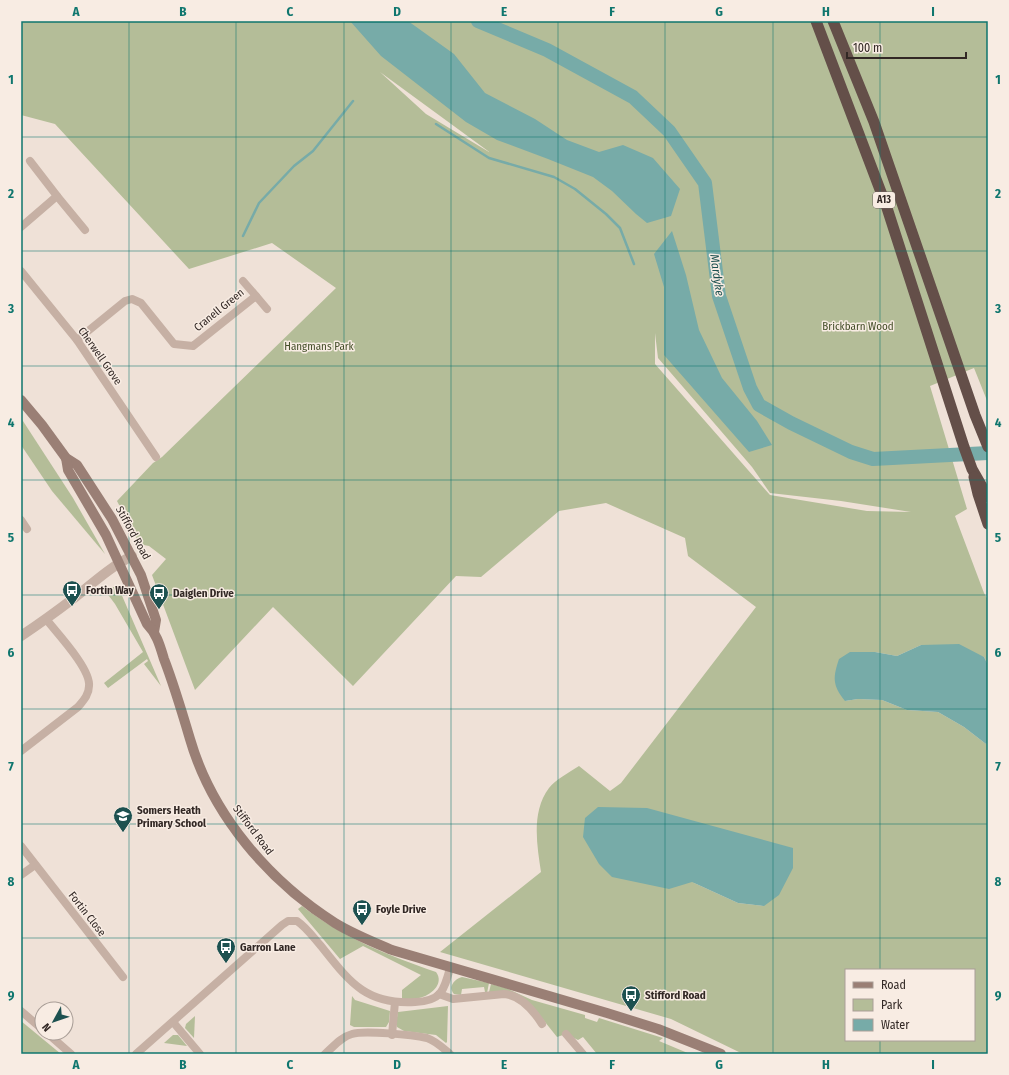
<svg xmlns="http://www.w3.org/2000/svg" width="1009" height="1075" viewBox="0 0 1009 1075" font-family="'Fira Sans Condensed',sans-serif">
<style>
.green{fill:#b4bd98;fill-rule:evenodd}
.water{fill:#77aba8}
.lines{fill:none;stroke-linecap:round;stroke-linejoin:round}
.stream{stroke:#77aba8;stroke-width:2.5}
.river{stroke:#77aba8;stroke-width:14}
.minor{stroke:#c6b0a4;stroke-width:8}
.tertiary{stroke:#c6b0a4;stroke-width:10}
.secondary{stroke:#9a7f75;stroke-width:10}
.trunk{stroke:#644f49;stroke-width:11}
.grid{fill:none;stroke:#0f766e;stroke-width:1;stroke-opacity:0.55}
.labels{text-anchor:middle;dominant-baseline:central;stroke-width:3;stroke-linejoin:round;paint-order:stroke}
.shield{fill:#f8ece3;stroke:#6d635e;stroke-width:1}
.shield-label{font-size:10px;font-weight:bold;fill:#322825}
.street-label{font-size:11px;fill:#322825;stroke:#f8ece3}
.park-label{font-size:11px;fill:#454f2a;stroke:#f8ece3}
.poi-label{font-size:11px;font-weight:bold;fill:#322825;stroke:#f8ece3;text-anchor:start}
.water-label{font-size:12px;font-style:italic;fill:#1d5150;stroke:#f8ece3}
.neatline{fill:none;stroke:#0f766e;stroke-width:1.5}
.grid-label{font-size:13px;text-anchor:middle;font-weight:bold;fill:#0f766e}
</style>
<rect width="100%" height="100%" fill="#efe1d7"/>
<g class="green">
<path d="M 21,21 L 988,21 L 988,403 L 974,368 L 930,386 L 967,509 L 955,516 L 984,593 L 988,600 L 988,665 L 984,657 L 921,645 L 897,656 L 875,652 L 845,701 L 858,699 L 882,700 L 907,710 L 938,712 L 964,727 L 986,744 L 988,743 L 988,1054 L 743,1054 L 671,1019 L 440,952 L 541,872 C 537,845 531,812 549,788 C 555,780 570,772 579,766 L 610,791 L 621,783 L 756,607 L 688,556 L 685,538 L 606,503 L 559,511 L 481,577 L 456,576 L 353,686 L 273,607 L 195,690 L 152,575 L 166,559 L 149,546 L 139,544 L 129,522 L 131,516 L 128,522 L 117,501 L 153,463 L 162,457 L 336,288 L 272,243 L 189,269 L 55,124 L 21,115 ZM 380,72 L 488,151 L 489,152 L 426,114 ZM 655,333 L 658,358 L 752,467 L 770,493 L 841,501 L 911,512 L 867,511 L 770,495 L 655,364 ZM 692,882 L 764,906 L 738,903 ZM 846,970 L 974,970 L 974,1040 L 846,1040 Z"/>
<polygon points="21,418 73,498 105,554 52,491 21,445"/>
<polygon points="109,587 114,587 120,591 161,686 144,664 148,661 147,659 108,688 104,683 143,652 115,604 103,588"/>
<path d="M 302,906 C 342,937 389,956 436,972 C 445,984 430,996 419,998 C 414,1000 407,999 402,999 L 402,990 L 421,975 L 363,946 L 340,959 L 298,909 Z"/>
<path d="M 462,977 L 489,983 L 487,993 L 485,992 L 484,987 L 462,989 L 461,995 L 454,994 C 448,987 454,979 462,977 Z"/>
<polygon points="491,984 506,988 532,1000 585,1015 585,1018 597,1022 599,1018 663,1038 659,1041 690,1054 597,1054 583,1037 578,1040 574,1038 569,1033 557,1037 541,1017 519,996 489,992"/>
<polygon points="352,996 355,1000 390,1011 389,1022 386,1027 354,1027 350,1025"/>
<polygon points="448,1006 447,1042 446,1043 436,1035 404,1031 397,1027 396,1023 398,1012"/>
<polygon points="195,1016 194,1038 185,1028 186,1024"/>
<polygon points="21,1021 61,1054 21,1054"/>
<polygon points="173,1035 178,1035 187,1046 164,1043"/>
</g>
<g class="water">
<polygon points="350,21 408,21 454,54 485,93 535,119 567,140 599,152 623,145 653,158 680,189 671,216 647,223 636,214 612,191 593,177 548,159 497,140 466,122 381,56"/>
<polygon points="672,231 686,275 699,330 722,378 757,421 772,445 749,452 664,355 664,287 654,254"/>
<path d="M 959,644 L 984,657 L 988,665 L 988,743 L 986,744 L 964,727 L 938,712 L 907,710 L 882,700 L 858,699 L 845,701 C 832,685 833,677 839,659 L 850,652 L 875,652 L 897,656 L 921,645 Z"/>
<polygon points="598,807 647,808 793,848 793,868 779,895 764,906 738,903 692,882 669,889 612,877 599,864 583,837 585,818"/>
</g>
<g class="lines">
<g class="stream">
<polyline points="436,124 489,158 554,177 575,189 606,214 620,228 634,264"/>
<polyline points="243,236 259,203 294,166 313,151 353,101"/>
</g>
<polyline class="river" points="478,21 547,50 633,97 669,131 705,183 719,296 750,388 759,405 791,423 851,452 873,459 988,453"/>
<g class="minor">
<polyline points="30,161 57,196"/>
<polyline points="21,227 57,196 85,230"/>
<polyline points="21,271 77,340 156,457"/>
<polyline points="243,281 256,296"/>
<polyline points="77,340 125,301 132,299 141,303 174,344 193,346 256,296 267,309"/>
<polyline points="21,520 27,529"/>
<path d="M 21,751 L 78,707 C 83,701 89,695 89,686 C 91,669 57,633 46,619"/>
<polyline points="21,846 123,977"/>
<polyline points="21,875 35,865"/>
<path d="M 439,994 L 453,999 L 504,994 C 521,995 533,1010 542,1024"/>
<polyline points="21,1011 42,1029"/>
<polyline points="173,1022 200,1054"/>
<polyline points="47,1033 71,1054"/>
<polyline points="566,1034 583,1054"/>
<polyline points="392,1035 395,1002"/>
<path d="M 136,1054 L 282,925 L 288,921 L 297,921 C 307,928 313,937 321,946 C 349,981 365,1005 415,1002 C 441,1001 444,991 450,968"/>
<path d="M 325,1054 C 333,1047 341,1037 352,1034 C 364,1030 413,1035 427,1038 C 436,1041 443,1048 450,1054"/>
</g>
<path class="tertiary" d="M 21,636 C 39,624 57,611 74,598 C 93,583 110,567 132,556"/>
<g class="secondary">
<polyline points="21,400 42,425 66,458 77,465 112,519 141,575 156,620 154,632"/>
<path d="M 66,458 L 68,470 L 106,535 L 147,624 C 157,634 160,646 164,659 C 174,685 182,712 190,739 C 212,815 269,881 335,923 C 353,934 373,942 392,950 L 607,1013 L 658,1029 L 721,1054"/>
</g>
<g class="trunk">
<polyline points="816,21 887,208 964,447 972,469 988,497"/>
<polyline points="833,21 874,122 975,415 988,447"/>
<polyline points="974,477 978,494 988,524"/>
</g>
</g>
<path class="grid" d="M 129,21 L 129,1054M 236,21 L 236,1054M 344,21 L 344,1054M 451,21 L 451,1054M 558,21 L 558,1054M 665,21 L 665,1054M 773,21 L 773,1054M 880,21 L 880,970M 21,137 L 988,137M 21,251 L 988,251M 21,366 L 988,366M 21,480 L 988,480M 21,595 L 988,595M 21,709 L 988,709M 21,824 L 988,824M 21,938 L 988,938M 880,1040 L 880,1054"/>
<defs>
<symbol id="bus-pin" viewBox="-11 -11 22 30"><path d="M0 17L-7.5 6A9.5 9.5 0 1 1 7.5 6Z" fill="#1d5150" stroke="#f8ece3"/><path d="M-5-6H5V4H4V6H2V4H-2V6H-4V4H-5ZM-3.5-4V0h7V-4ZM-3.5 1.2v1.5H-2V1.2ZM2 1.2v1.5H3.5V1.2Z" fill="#fff"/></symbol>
<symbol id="school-pin" viewBox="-11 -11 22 30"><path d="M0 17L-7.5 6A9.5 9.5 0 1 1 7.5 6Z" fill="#1d5150" stroke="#f8ece3"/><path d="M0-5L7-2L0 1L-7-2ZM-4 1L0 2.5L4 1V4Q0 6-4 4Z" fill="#fff"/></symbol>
</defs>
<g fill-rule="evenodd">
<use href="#bus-pin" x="61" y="579" width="22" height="30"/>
<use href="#bus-pin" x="148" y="582" width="22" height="30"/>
<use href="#school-pin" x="112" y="805" width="22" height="30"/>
<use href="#bus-pin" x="351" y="898" width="22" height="30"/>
<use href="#bus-pin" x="215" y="936" width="22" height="30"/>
<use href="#bus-pin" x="620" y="984" width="22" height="30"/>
</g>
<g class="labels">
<rect class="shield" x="873" y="192" width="22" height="16" rx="3"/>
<g class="shield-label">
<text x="884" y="200">A13</text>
</g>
<g class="street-label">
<text transform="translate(219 310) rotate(-39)">Cranell Green</text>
<text transform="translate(100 356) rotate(55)">Cherwell Grove</text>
<text transform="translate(133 533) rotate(61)">Stifford Road</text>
<text transform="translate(253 830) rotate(53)">Stifford Road</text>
<text transform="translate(87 914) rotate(52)">Fortin Close</text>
</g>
<g class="park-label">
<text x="858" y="326">Brickbarn Wood</text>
<text x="319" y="346">Hangmans Park</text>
</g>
<g class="poi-label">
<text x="86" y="590">Fortin Way</text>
<text x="173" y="593">Daiglen Drive</text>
<text x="137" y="810">Somers Heath<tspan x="137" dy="13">Primary School</tspan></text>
<text x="376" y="909">Foyle Drive</text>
<text x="240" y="947">Garron Lane</text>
<text x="645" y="995">Stifford Road</text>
</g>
<g class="water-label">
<text transform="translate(717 275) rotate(82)">Mardyke</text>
</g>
</g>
<rect width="1009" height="1075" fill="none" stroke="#f8ece3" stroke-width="44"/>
<rect x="845" y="969" width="130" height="72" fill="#f8ece3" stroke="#a99e97"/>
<rect x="853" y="982" width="20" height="6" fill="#9a7f75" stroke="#a99e97"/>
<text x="881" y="989" font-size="12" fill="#322825">Road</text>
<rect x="853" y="999" width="20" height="12" fill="#b4bd98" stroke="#a99e97"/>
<text x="881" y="1009" font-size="12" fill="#322825">Park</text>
<rect x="853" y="1019" width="20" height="12" fill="#77aba8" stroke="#a99e97"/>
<text x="881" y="1029" font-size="12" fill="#322825">Water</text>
<g transform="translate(54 1021) rotate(230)"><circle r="19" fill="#f8ece3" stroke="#a99e97"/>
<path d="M0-3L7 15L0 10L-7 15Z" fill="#1d5150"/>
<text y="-6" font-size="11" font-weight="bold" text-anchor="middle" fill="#322825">N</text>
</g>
<path d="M847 52v6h119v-6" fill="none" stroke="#322825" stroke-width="2"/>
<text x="853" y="52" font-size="12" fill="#322825" stroke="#f8ece3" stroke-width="3" paint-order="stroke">100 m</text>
<rect x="22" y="22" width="965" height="1031" class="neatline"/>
<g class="grid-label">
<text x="76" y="16">A</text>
<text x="183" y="16">B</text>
<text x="290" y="16">C</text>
<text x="397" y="16">D</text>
<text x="504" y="16">E</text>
<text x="612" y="16">F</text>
<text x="719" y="16">G</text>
<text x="826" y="16">H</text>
<text x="933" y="16">I</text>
<text x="11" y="84">1</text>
<text x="998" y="84">1</text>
<text x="11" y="198">2</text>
<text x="998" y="198">2</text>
<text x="11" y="313">3</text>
<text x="998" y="313">3</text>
<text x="11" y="427">4</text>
<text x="998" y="427">4</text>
<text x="11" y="542">5</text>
<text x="998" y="542">5</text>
<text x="11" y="657">6</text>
<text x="998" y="657">6</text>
<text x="11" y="771">7</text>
<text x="998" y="771">7</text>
<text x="11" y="886">8</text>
<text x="998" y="886">8</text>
<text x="11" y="1000">9</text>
<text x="998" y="1000">9</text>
<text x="76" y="1069">A</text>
<text x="183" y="1069">B</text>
<text x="290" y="1069">C</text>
<text x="397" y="1069">D</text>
<text x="504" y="1069">E</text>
<text x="612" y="1069">F</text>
<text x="719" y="1069">G</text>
<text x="826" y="1069">H</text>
<text x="933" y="1069">I</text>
</g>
</svg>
